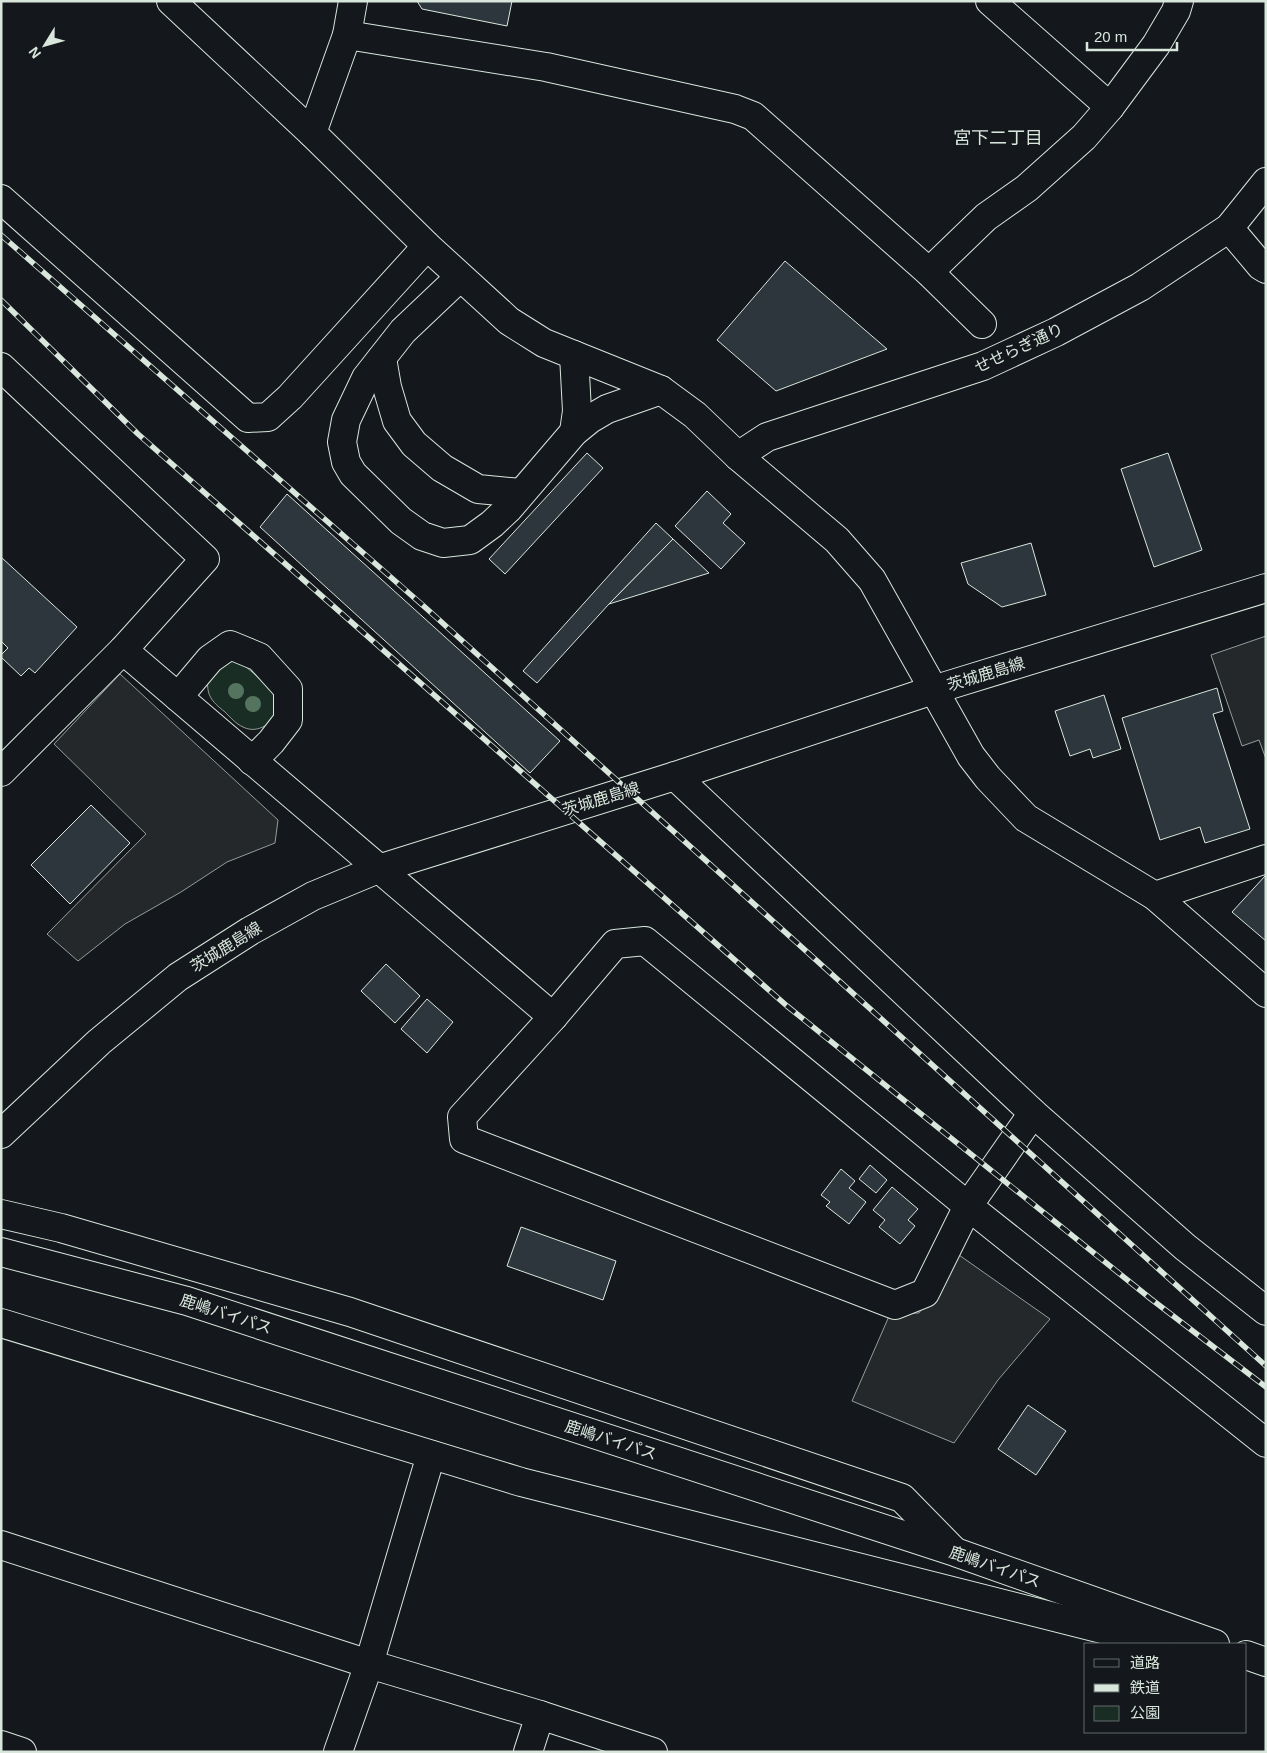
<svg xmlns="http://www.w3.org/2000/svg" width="1267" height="1753" viewBox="0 0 1267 1753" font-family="Arial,'Noto Sans JP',sans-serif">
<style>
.green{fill:#1a2d24;stroke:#939e99}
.parking{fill:#24282b;stroke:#939e99}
.building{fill:#2c363c;stroke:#d8e6dc}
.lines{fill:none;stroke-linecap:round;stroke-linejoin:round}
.minor-casing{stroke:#d8e6dc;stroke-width:30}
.major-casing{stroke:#d8e6dc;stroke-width:30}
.highway-casing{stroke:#d8e6dc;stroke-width:30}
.minor{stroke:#14181c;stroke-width:28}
.major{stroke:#14181c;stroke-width:28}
.highway{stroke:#14181c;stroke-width:28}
.rail-casing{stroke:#d8e6dc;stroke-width:5.5}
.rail{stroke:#14181c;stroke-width:4;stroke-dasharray:11;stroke-linecap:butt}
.tree{fill:#55745f}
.labels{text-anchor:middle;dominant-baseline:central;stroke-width:4;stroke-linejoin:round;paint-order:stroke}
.street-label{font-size:16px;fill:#d8e6dc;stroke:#14181c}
.neighbourhood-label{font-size:18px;fill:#d8e6dc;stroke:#14181c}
</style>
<rect width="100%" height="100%" fill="#14181c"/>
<path class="green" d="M 227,660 C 231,661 235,661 238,662 C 248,667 273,689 276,700 C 282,718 260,736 243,727 C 236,724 230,717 225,712 C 211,701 206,695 208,677 Z"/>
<g class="parking">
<polygon points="1266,636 1266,759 1259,740 1242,746 1211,655"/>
<polygon points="120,674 278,820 275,843 227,862 181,892 125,924 78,961 47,934 146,834 54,744"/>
<polygon points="959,1255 1050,1319 998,1380 954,1443 852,1401 890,1314 919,1313"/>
</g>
<g class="building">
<polygon points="417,1 512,1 507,26 422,9"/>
<polygon points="785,261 887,349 776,391 717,340"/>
<polygon points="587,453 603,468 505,574 489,559"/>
<polygon points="1168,453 1202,550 1154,567 1121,469"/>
<polygon points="707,491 731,514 723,523 745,543 721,569 675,526"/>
<polygon points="287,494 560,741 530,773 260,527"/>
<polygon points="656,523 673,539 609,604 537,683 523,671"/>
<polygon points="673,539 709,573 609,604"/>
<polygon points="1031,543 1046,595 1002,607 968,584 961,563"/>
<polygon points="1,557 77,627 35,673 29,668 21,676 1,657 1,655 8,648 1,641"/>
<polygon points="1217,688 1223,711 1213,714 1250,829 1205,843 1200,827 1160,840 1122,718"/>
<polygon points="1104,695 1121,749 1093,758 1090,749 1070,756 1055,711"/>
<polygon points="91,805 130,843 70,904 31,865"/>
<polygon points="1265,876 1266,876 1266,941 1232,912"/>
<polygon points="386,964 420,996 395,1023 361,991"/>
<polygon points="427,999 453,1022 427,1053 401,1029"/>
<polygon points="870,1165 887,1180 876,1193 859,1179"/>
<polygon points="841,1169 855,1181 849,1188 866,1202 849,1224 826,1206 830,1202 821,1195"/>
<polygon points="892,1187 918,1209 908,1220 915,1226 900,1244 879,1227 885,1220 873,1210"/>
<polygon points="521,1227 616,1261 603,1300 507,1266"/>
<polygon points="1028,1405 1066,1431 1036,1475 998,1449"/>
</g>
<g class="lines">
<defs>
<g id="minor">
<polyline points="171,1 312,133 427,246 509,321 544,343 661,390 695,415 738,456 837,540 872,580 971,756 988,778 1026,818 1155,896 1266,993"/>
<polyline points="990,1 1110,107"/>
<polyline points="347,35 546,67 735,109 753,116 929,272 982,324"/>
<polyline points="312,133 347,35 353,1"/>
<polyline points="1,199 248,418 268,417 290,397 427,246"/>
<polyline points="1229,228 1261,266 1266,269"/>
<polyline points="929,272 986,217 1027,188 1084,137 1110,107 1156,45 1176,11 1179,1"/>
<polyline points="460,277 403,331 366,378 346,420 342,442 346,462 353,474 401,521 422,536 443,543 470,540 492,524 509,508 574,432 590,419 607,409 661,390"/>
<polyline points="574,355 577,411 574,432"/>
<polyline points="382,358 387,387 397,421 414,444 442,468 478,489 521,493"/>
<polyline points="1,367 205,559 123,650 1,772"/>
<polyline points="738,456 767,437 983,366 1056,332 1140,287 1229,228 1266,182"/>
<polyline points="123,650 553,1017"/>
<polyline points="178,697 210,659 230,645 259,657 288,689 288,720 271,742 252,761"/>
<polyline points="675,776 1033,1113 1185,1247 1266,1311"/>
<polyline points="1155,896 1266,859"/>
<polyline points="1033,1113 968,1206 925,1293 895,1305 464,1139 462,1117 553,1017 615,944 645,941 968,1206 1266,1443"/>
<polyline points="1,1545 369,1664 540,1715 653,1752"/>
<polyline points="1,1745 22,1752"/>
<polyline points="338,1752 369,1664 431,1455"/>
<polyline points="528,1752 540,1715"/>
</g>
<polyline id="major" points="1,1134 99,1042 178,977 250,931 313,896 378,869 675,776 933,690 1266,588"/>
<g id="highway">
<polyline points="1,1214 61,1228 350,1312 902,1498 952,1549"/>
<polyline points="1,1252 187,1301 955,1552 1215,1644"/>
<polyline points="1,1323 521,1482 1161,1644"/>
<polyline points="1246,1655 1266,1662"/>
</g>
</defs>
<use href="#minor" class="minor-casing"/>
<use href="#major" class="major-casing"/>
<use href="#highway" class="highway-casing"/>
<use href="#minor" class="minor"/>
<use href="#major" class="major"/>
<use href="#highway" class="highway"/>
<defs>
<g id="rail">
<polyline points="1,235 427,609 1266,1366"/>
<polyline points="1,300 138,434 787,1006 1151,1299 1266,1387"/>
</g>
</defs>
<use href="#rail" class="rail-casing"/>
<use href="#rail" class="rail"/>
</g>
<g class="tree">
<circle cx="236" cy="691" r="8"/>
<circle cx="253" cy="704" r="8"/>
</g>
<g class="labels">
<g class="street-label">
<text transform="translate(1019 348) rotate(-25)">せせらぎ通り</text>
<text transform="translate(986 674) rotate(-17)">茨城鹿島線</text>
<text transform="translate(601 799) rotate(-17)">茨城鹿島線</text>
<text transform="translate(226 947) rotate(-32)">茨城鹿島線</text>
<text transform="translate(226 1314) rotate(18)">鹿嶋バイパス</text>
<text transform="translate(611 1440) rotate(18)">鹿嶋バイパス</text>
<text transform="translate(995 1567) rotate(19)">鹿嶋バイパス</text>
</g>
<g class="neighbourhood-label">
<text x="998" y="138">宮下二丁目</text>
</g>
</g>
<rect width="1267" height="1753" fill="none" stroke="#d8e6dc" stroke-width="5"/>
<rect x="1084" y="1643" width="162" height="90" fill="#14181c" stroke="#626a69"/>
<rect x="1094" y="1659" width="25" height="8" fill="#14181c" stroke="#626a69"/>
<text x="1130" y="1668" font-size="15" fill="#d8e6dc">道路</text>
<rect x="1094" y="1684" width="25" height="8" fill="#d8e6dc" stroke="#626a69"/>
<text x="1130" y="1693" font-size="15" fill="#d8e6dc">鉄道</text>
<rect x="1094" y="1706" width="25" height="15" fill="#1a2d24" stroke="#626a69"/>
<text x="1130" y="1718" font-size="15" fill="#d8e6dc">公園</text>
<g transform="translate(45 45) rotate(233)" stroke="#14181c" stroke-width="4" paint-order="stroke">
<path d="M0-4L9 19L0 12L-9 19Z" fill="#d8e6dc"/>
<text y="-8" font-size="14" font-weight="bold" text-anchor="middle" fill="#d8e6dc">N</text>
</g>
<path d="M1087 42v8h90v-8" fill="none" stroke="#d8e6dc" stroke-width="2.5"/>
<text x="1094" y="42" font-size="15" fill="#d8e6dc" stroke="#14181c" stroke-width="4" paint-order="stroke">20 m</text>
</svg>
